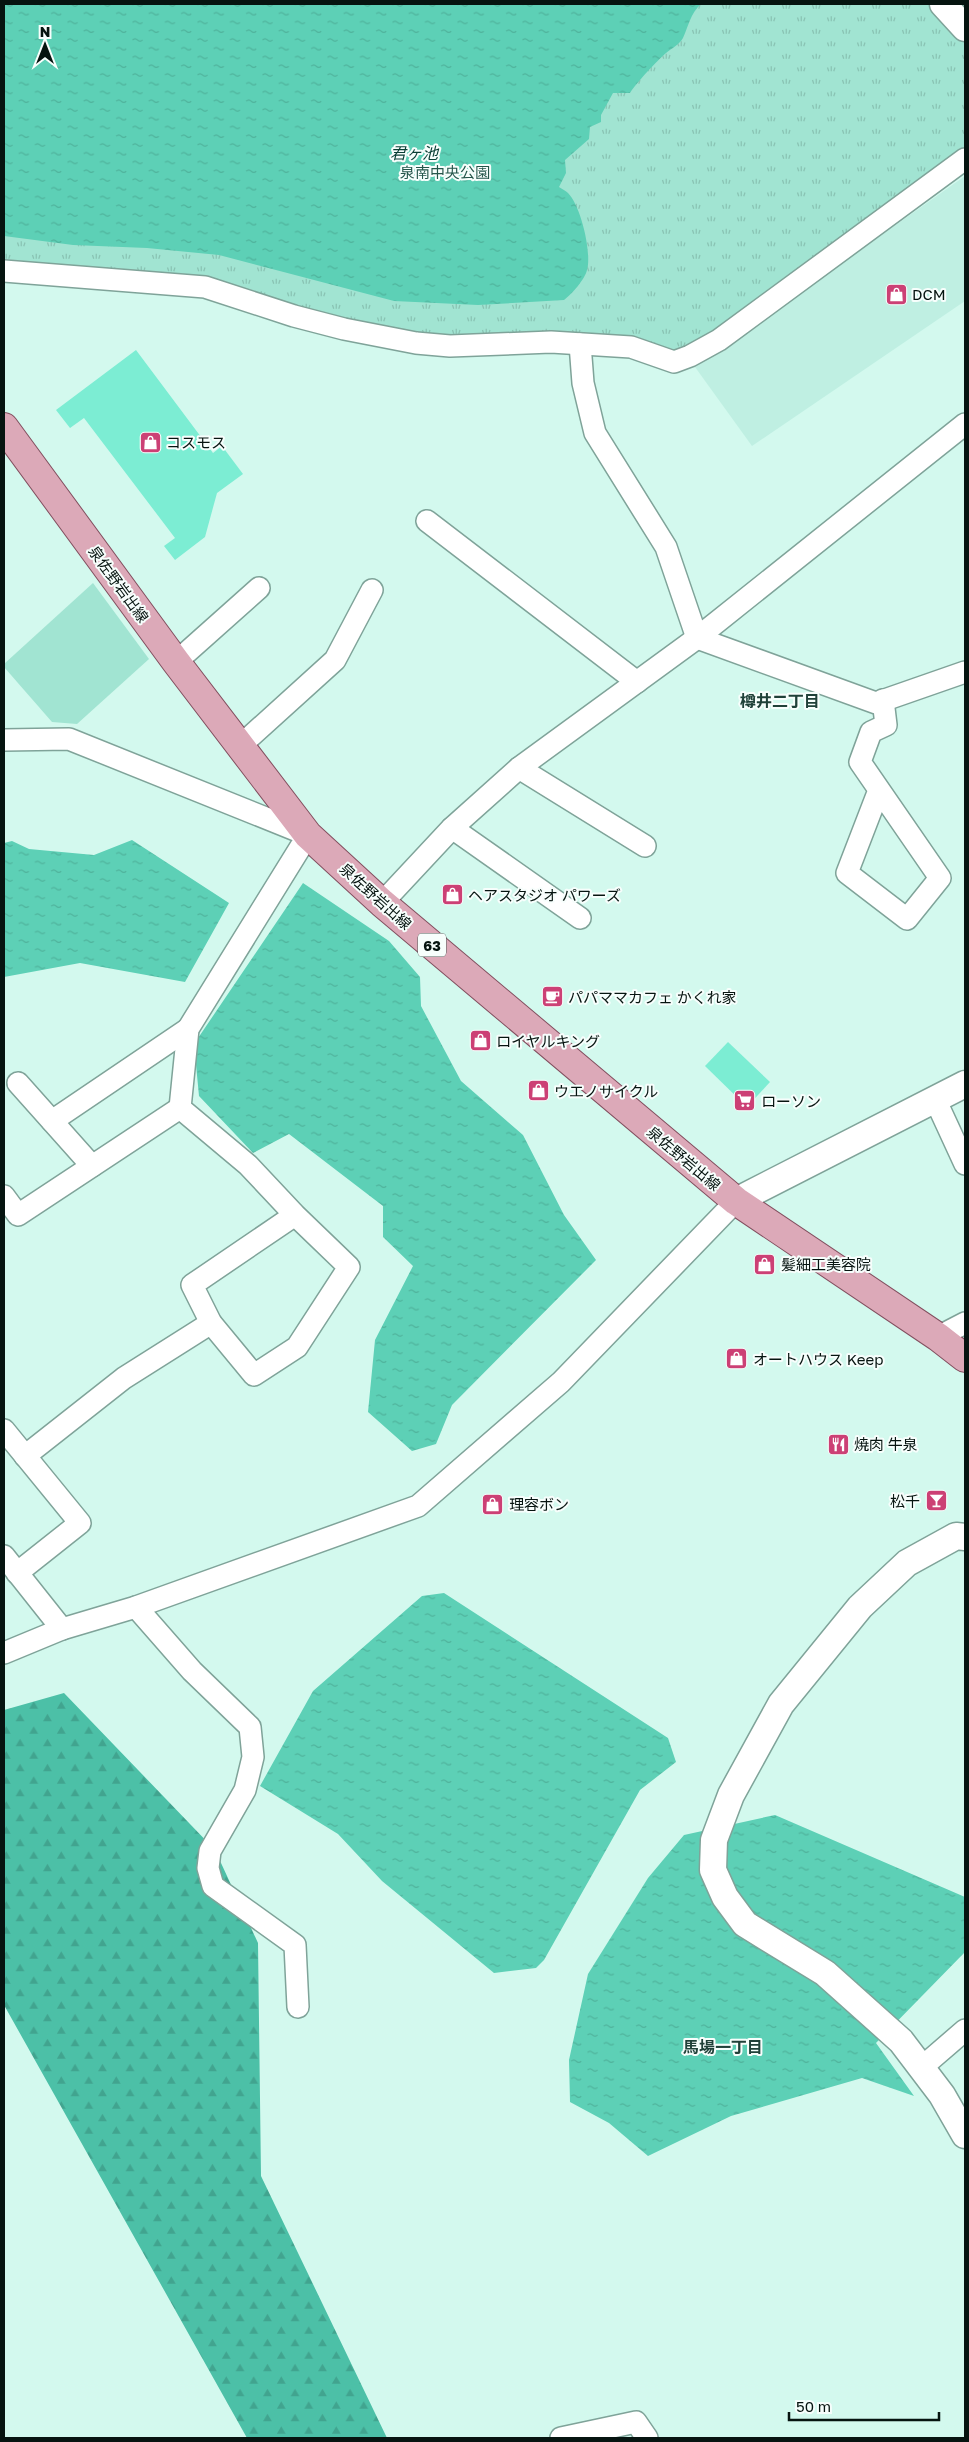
<svg xmlns="http://www.w3.org/2000/svg" width="969" height="2442" viewBox="0 0 969 2442" font-family="'Golos Text','Noto Sans JP',sans-serif">
<style>
.built{fill:#bfefe2}
.grass{fill:url(#grass-tufts)}
.forest{fill:url(#forest-firs)}
.pitch{fill:#a1e4d2}
.water{fill:url(#water-ripples)}
.building{fill:#7cedd3}
.lines{fill:none;stroke-linecap:round;stroke-linejoin:round}
.minor-casing{stroke:#7fa399;stroke-width:24}
.tertiary-casing{stroke:#7fa399;stroke-width:29}
.primary-casing{stroke:#824f5f;stroke-width:30}
.minor{stroke:#fff;stroke-width:21}
.tertiary{stroke:#fff;stroke-width:26}
.primary{stroke:#dca9b8;stroke-width:28}
.labels{text-anchor:middle;dominant-baseline:central;stroke-width:4;stroke-linejoin:round;paint-order:stroke}
.shield{fill:#f7fefc;stroke:#4e5a57;stroke-width:1}
.shield-label{font-size:14px;font-weight:bold;fill:#061410}
.park-label{font-size:15px;fill:#25564b;stroke:#f7fefc}
.poi-label{font-size:15px;fill:#061410;stroke:#f7fefc;text-anchor:start}
.street-label{font-size:15px;fill:#061410;stroke:#f7fefc}
.water-label{font-size:16px;font-style:italic;fill:#083e34;stroke:#f7fefc}
.neighbourhood-label{font-size:16px;font-weight:bold;fill:#204139;stroke:#f7fefc}
</style>
<defs>
<pattern id="grass-tufts" width="24" height="20" patternUnits="userSpaceOnUse" patternTransform="scale(1.25)"><rect width="24" height="20" fill="#a1e4d2"/><path d="M3 7l-1-3M5 7V3M7 7l1-3M15 17l-1-3M17 17v-4M19 17l1-3" fill="none" stroke="#89c3b3"/></pattern>
<pattern id="forest-firs" width="22" height="20" patternUnits="userSpaceOnUse" patternTransform="scale(1.25)"><rect width="22" height="20" fill="#4cc0a7"/><path d="M5 1l3.5 6h-7zM16 11l3.5 6h-7z" fill="#41a48f"/></pattern>
<pattern id="water-ripples" width="26" height="14" patternUnits="userSpaceOnUse" patternTransform="scale(1.25)"><rect width="26" height="14" fill="#5dd0b6"/><path d="M2 4q2-2 4 0t4 0M15 11q2-2 4 0t4 0" fill="none" stroke="#4fb29b"/></pattern>
</defs>
<rect width="100%" height="100%" fill="#d3f9ee"/>
<polygon class="built" points="965,176 965,301 752,446 695,367"/>
<path class="grass" d="M 4,4 L 965,4 L 965,147 C 872,212 783,281 691,347 L 674,352 L 439,341 L 272,305 L 4,266 Z"/>
<polygon class="forest" points="64,1693 215,1850 258,1943 261,2176 387,2438 247,2438 4,2005 4,1710"/>
<polygon class="pitch" points="93,583 149,659 77,724 52,722 4,667 4,664"/>
<g class="water">
<path d="M 4,4 L 701,4 C 690,14 689,25 683,38 C 679,45 672,48 666,53 C 656,62 637,82 630,93 L 613,93 L 601,115 L 601,122 L 590,127 L 589,139 L 565,160 L 566,173 L 559,187 C 562,189 566,191 568,193 C 581,206 592,253 587,270 C 585,279 572,294 564,300 L 478,305 L 394,301 L 219,255 L 147,248 L 73,245 L 4,236 Z"/>
<polygon points="132,840 229,903 185,982 80,963 4,977 4,843 12,841 29,849 94,855"/>
<polygon points="303,883 389,941 420,977 421,1006 461,1081 523,1135 564,1215 596,1260 452,1405 436,1444 412,1451 368,1412 375,1340 413,1266 383,1237 383,1206 289,1134 253,1153 199,1096 194,1044"/>
<polygon points="444,1593 668,1738 676,1762 640,1790 544,1960 536,1968 494,1973 382,1881 338,1834 260,1786 313,1691 422,1596"/>
<polygon points="775,1815 965,1897 965,1952 876,2043 914,2096 862,2078 731,2116 648,2156 609,2123 570,2102 569,2060 588,1974 648,1878 684,1835"/>
</g>
<g class="building">
<polygon points="136,350 213,453 222,446 243,474 217,493 205,537 175,560 164,546 175,538 84,418 70,428 56,410"/>
<polygon points="728,1042 770,1082 747,1107 705,1066"/>
</g>
<g class="lines">
<defs>
<g id="minor">
<polyline points="4,271 205,287 294,316 344,329 416,343 450,346 551,342 631,347 674,362 690,356 719,340 965,159"/>
<polyline points="580,344 583,383 595,433 666,547 697,638 876,703 965,672"/>
<polyline points="427,521 637,682"/>
<polyline points="176,662 259,588"/>
<polyline points="4,740 69,739 308,835 188,1029 180,1108 248,1165 295,1215 349,1267 297,1347 254,1375 211,1323 192,1285 295,1215"/>
<polyline points="240,746 335,660 372,590"/>
<polyline points="519,768 645,846"/>
<polyline points="879,790 847,873 907,919 940,878 860,762 871,732 886,725 883,700"/>
<polyline points="452,828 580,918"/>
<polyline points="382,903 452,828 519,768 697,638 965,424"/>
<polyline points="18,1083 92,1166"/>
<polyline points="935,1099 965,1164"/>
<polyline points="52,1121 188,1029"/>
<polyline points="4,1196 18,1215 180,1108"/>
<polyline points="938,1337 965,1323"/>
<polyline points="4,1430 80,1523 17,1573"/>
<polyline points="25,1456 124,1378 211,1323"/>
<polyline points="4,1556 62,1629"/>
<polyline points="136,1607 192,1671 250,1727 253,1757 245,1790 210,1851 208,1868 213,1886 295,1945 298,2007"/>
<polyline points="4,1653 62,1629 136,1607 418,1506 561,1382 736,1201"/>
<polyline points="921,2068 965,2030"/>
<polyline points="561,2438 636,2422 647,2438"/>
</g>
<g id="tertiary">
<polyline points="943,4 965,28"/>
<polyline points="736,1201 965,1084"/>
<polyline points="965,1537 956,1536 907,1563 860,1607 781,1704 731,1795 714,1840 713,1870 725,1897 745,1924 825,1973 901,2041 942,2095 965,2135"/>
</g>
<polyline id="primary" points="4,427 176,662 308,835 382,903 736,1201 938,1337 965,1358"/>
</defs>
<use href="#minor" class="minor-casing"/>
<use href="#tertiary" class="tertiary-casing"/>
<use href="#primary" class="primary-casing"/>
<use href="#minor" class="minor"/>
<use href="#tertiary" class="tertiary"/>
<use href="#primary" class="primary"/>
</g>
<defs>
<symbol id="shop-square" viewBox="-11 -11 22 22"><rect x="-9" y="-9" width="18" height="18" rx="4" fill="#cc4075" stroke="#f7fefc"/><path d="M-5-2.5h2.3a2.7 3.5 0 0 1 5.4 0H5L5.5 6h-11ZM-1.5-2.5h3a1.5 2.3 0 0 0-3 0Z" fill="#fff"/></symbol>
<symbol id="cafe-square" viewBox="-11 -11 22 22"><rect x="-9" y="-9" width="18" height="18" rx="4" fill="#cc4075" stroke="#f7fefc"/><path d="M-5.5-4.5H6V0H3Q3 3.5 0 3.5H-2.5Q-5.5 3.5-5.5 0ZM3-3.2v2h1.7v-2ZM-6 4.5H4V6H-6Z" fill="#fff"/></symbol>
<symbol id="supermarket-square" viewBox="-11 -11 22 22"><rect x="-9" y="-9" width="18" height="18" rx="4" fill="#cc4075" stroke="#f7fefc"/><path d="M-6-5.5h2.5l.6 2H6L4.5 2H-2.5L-4.4-4H-6ZM-1.5 3.2a1.3 1.3 0 1 0 .1 0ZM3 3.2a1.3 1.3 0 1 0 .1 0Z" fill="#fff"/></symbol>
<symbol id="restaurant-square" viewBox="-11 -11 22 22"><rect x="-9" y="-9" width="18" height="18" rx="4" fill="#cc4075" stroke="#f7fefc"/><path d="M-5-6h1v4h1v-4h1v4h1v-4h1v5L-1.5 .5V6h-2V.5L-5-1ZM5-6V6H3V1.5H1.5Q1.5-4 5-6Z" fill="#fff"/></symbol>
<symbol id="bar-square" viewBox="-11 -11 22 22"><rect x="-9" y="-9" width="18" height="18" rx="4" fill="#cc4075" stroke="#f7fefc"/><path d="M-6-5H6L.8 .8V4.5H3.5V6h-7V4.5H-.8V.8Z" fill="#fff"/></symbol>
</defs>
<g fill-rule="evenodd">
<use href="#shop-square" x="884" y="282" width="25" height="25"/>
<use href="#shop-square" x="138" y="430" width="25" height="25"/>
<use href="#shop-square" x="440" y="882" width="25" height="25"/>
<use href="#cafe-square" x="540" y="984" width="25" height="25"/>
<use href="#shop-square" x="468" y="1028" width="25" height="25"/>
<use href="#shop-square" x="526" y="1078" width="25" height="25"/>
<use href="#supermarket-square" x="732" y="1088" width="25" height="25"/>
<use href="#shop-square" x="752" y="1252" width="25" height="25"/>
<use href="#shop-square" x="724" y="1346" width="25" height="25"/>
<use href="#restaurant-square" x="826" y="1432" width="25" height="25"/>
<use href="#bar-square" x="924" y="1488" width="25" height="25"/>
<use href="#shop-square" x="480" y="1492" width="25" height="25"/>
</g>
<g class="labels">
<rect class="shield" x="418" y="933.5" width="28" height="23" rx="4"/>
<g class="shield-label">
<text x="432" y="945">63</text>
</g>
<g class="park-label">
<text x="445" y="172">泉南中央公園</text>
</g>
<g class="poi-label">
<text x="912" y="294">DCM</text>
<text x="166" y="442">コスモス</text>
<text x="468" y="895">ヘアスタジオ パワーズ</text>
<text x="568" y="997">パパママカフェ かくれ家</text>
<text x="496" y="1041">ロイヤルキング</text>
<text x="554" y="1091">ウエノサイクル</text>
<text x="761" y="1101">ローソン</text>
<text x="781" y="1264">髪細工美容院</text>
<text x="753" y="1359">オートハウス Keep</text>
<text x="854" y="1444">焼肉 牛泉</text>
<text x="920" y="1501" text-anchor="end">松千</text>
<text x="509" y="1504">理容ボン</text>
</g>
<g class="street-label">
<text transform="translate(119 584) rotate(54)">泉佐野岩出線</text>
<text transform="translate(376 896) rotate(42)">泉佐野岩出線</text>
<text transform="translate(684 1158) rotate(40)">泉佐野岩出線</text>
</g>
<g class="water-label">
<text x="414" y="153">君ヶ池</text>
</g>
<g class="neighbourhood-label">
<text x="780" y="701">樽井二丁目</text>
<text x="723" y="2047">馬場一丁目</text>
</g>
</g>
<rect width="969" height="2442" fill="none" stroke="#061410" stroke-width="10"/>
<g transform="translate(45 45)" stroke="#f7fefc" stroke-width="4" paint-order="stroke">
<path d="M0-4L9 19L0 12L-9 19Z" fill="#061410"/>
<text y="-8" font-size="14" font-weight="bold" text-anchor="middle" fill="#061410">N</text>
</g>
<path d="M789 2412v8h150v-8" fill="none" stroke="#061410" stroke-width="2.5"/>
<text x="796" y="2412" font-size="15" fill="#061410" stroke="#f7fefc" stroke-width="4" paint-order="stroke">50 m</text>
</svg>
